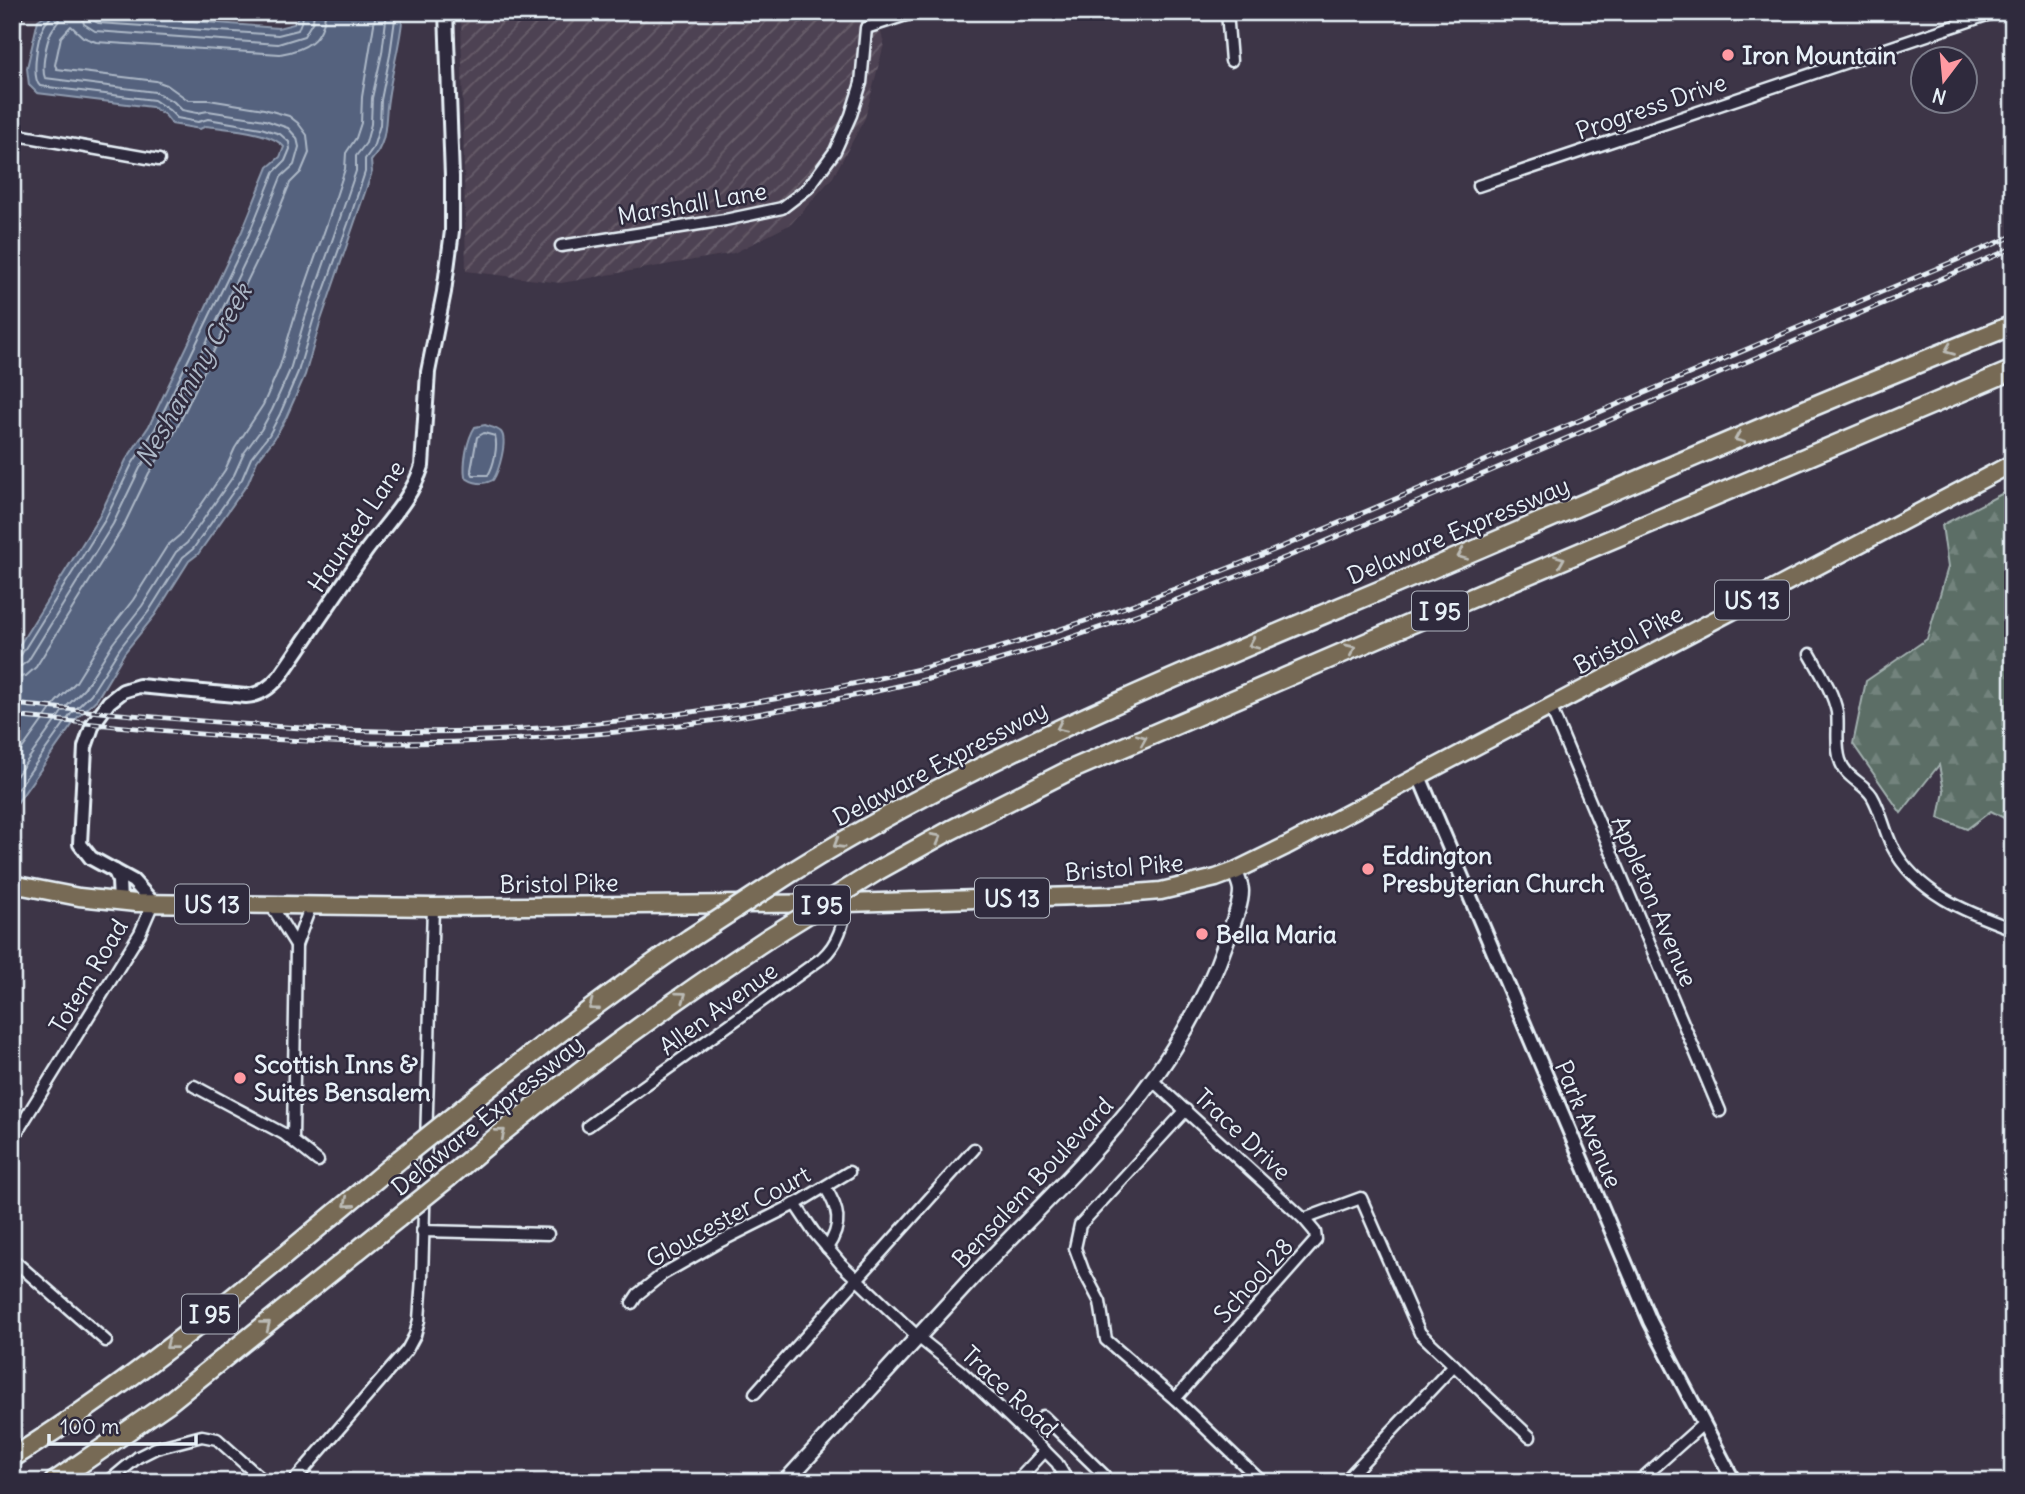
<svg xmlns="http://www.w3.org/2000/svg" width="2025" height="1494" viewBox="0 0 2025 1494" font-family="Delius,sans-serif">
<style>
.industrial{fill:url(#industrial-furrows)}
.forest{fill:url(#forest-firs);stroke:#a2b0af;stroke-width:2}
.water{fill:#54627e;stroke:#8f9baf;stroke-width:2}
.lines{fill:none;stroke-linecap:round;stroke-linejoin:round}
.shore{stroke:#adb8c7;stroke-width:2}
.minor-casing{stroke:#e8f1f8;stroke-width:15}
.tertiary-casing{stroke:#e8f1f8;stroke-width:18}
.secondary-casing{stroke:#e8f1f8;stroke-width:19}
.primary-casing{stroke:#e8f1f8;stroke-width:21}
.motorway-casing{stroke:#e8f1f8;stroke-width:23}
.minor{stroke:#2f2a3d;stroke-width:10}
.tertiary{stroke:#2f2a3d;stroke-width:12}
.secondary{stroke:#2f2a3d;stroke-width:14}
.primary{stroke:#776a54;stroke-width:16}
.motorway{stroke:#776a54;stroke-width:18}
.rail-casing{stroke:#e8f1f8;stroke-width:5}
.rail{stroke:#2f2a3d;stroke-width:2.5;stroke-dasharray:8;stroke-linecap:butt}
.motorway-bridge-casing{stroke:#e8f1f8;stroke-width:23;stroke-linecap:butt}
.motorway-bridge{stroke:#776a54;stroke-width:18}
.oneway{stroke:#bbbbb6}
.poi-dot{fill:#ff9aa2;stroke:#2f2a3d;stroke-width:2.5}
.labels{text-anchor:middle;dominant-baseline:central;stroke-width:5;stroke-linejoin:round;paint-order:stroke}
.shield{fill:#2f2a3d;stroke:#b0b5c0;stroke-width:2}
.shield-label{font-size:23px;font-weight:bold;fill:#e8f1f8}
.poi-label{font-size:24px;font-weight:bold;fill:#e8f1f8;stroke:#2f2a3d;text-anchor:start}
.street-label{font-size:24px;fill:#e8f1f8;stroke:#2f2a3d}
.water-label{font-size:26px;font-style:italic;fill:#adb8c7;stroke:#2f2a3d}
</style>
<defs>
<pattern id="industrial-furrows" width="10" height="10" patternUnits="userSpaceOnUse" patternTransform="scale(1.75)"><rect width="10" height="10" fill="#4e4252"/><path d="M-1 1l2-2M0 10L10 0M9 11l2-2" fill="none" stroke="#685e6c"/></pattern>
<pattern id="forest-firs" width="22" height="20" patternUnits="userSpaceOnUse" patternTransform="scale(1.75)"><rect width="22" height="20" fill="#5b6e66"/><path d="M5 1l3.5 6h-7zM16 11l3.5 6h-7z" fill="#73837d"/></pattern>
</defs>
<rect width="100%" height="100%" fill="#3d3547"/>
<filter id="ink" filterUnits="userSpaceOnUse"><feTurbulence type="fractalNoise" baseFrequency=".0143" numOctaves="2"/><feDisplacementMap in="SourceGraphic" scale="14" xChannelSelector="R" yChannelSelector="G"/><feConvolveMatrix kernelMatrix="1 2 1 2 8 2 1 2 1" color-interpolation-filters="sRGB"/></filter>
<g filter="url(#ink)">
<polygon class="industrial" points="461,12 876,12 884,44 865,118 833,177 791,224 734,253 561,283 466,271"/>
<polygon class="forest" points="2013,488 2013,823 1991,811 1967,829 1939,818 1944,791 1939,765 1901,813 1853,744 1866,681 1927,639 1948,567 1942,525"/>
<g class="water">
<path d="M 300,12 L 403,12 C 401,42 392,70 388,99 C 384,123 389,140 371,161 L 372,172 L 320,323 L 305,375 L 286,418 L 274,439 L 257,461 L 248,483 L 198,554 L 189,561 L 155,615 L 125,652 L 97,699 L 77,718 L 12,810 L 12,657 L 99,517 L 126,460 L 149,426 L 242,231 L 268,167 L 280,157 L 284,147 C 271,131 227,129 206,126 L 200,129 L 172,124 L 165,115 L 152,107 L 37,93 L 29,85 L 27,68 L 38,20 L 47,14 L 167,19 L 278,28 L 294,24 Z"/>
<path d="M 485,425 C 490,427 497,428 501,432 C 508,440 499,471 493,480 C 484,485 473,484 465,477 C 463,463 467,439 475,427 Z"/>
</g>
<g class="lines">
<g class="shore">
<polyline points="81,12 84,24 95,31 278,44 304,36 313,21 314,12"/>
<polyline points="90,12 91,19 98,23 278,35 298,30 305,12"/>
<path d="M 484,433 L 495,436 C 498,446 494,466 488,475 L 473,475 L 471,470 L 477,437 Z"/>
<path d="M 12,659 L 21,655 L 105,520 L 132,464 L 155,429 L 249,234 L 274,172 L 285,161 L 290,149 L 289,142 L 280,134 L 261,128 L 208,119 L 198,122 L 177,118 L 169,110 L 154,100 L 40,86 C 31,78 37,37 44,26 C 47,19 51,21 52,12"/>
<path d="M 12,668 L 21,666 L 28,661 L 113,524 L 140,468 L 163,433 L 257,237 L 281,177 L 294,165 L 299,147 L 297,138 L 288,128 L 265,120 L 208,111 L 197,113 L 182,110 L 174,102 L 155,92 L 45,78 C 41,68 46,44 51,32 C 55,24 61,22 61,12"/>
<path d="M 12,678 L 26,676 L 36,667 L 122,529 L 149,473 L 172,438 L 266,242 L 290,183 L 301,172 L 309,153 L 307,135 L 298,123 L 289,116 L 264,109 L 209,100 L 188,100 L 167,85 L 156,81 L 57,69 L 55,65 L 61,37 L 71,26 L 83,37 L 96,42 L 280,54 C 305,50 324,40 325,12"/>
<polyline points="12,763 56,702 76,682 104,637 133,600 167,546 180,535 206,498 225,470 235,448 263,405 280,366 295,315 329,218 345,169 346,153 356,138 361,123 362,97 376,12"/>
<polyline points="12,782 64,709 84,689 113,643 142,606 176,552 187,543 214,504 234,475 244,453 261,430 272,410 290,370 305,318 339,221 356,171 356,156 366,143 371,124 372,98 382,53 387,12"/>
<polyline points="12,797 71,714 91,694 120,648 149,611 183,557 193,549 242,479 251,458 269,435 280,414 298,372 313,321 348,224 365,172 365,159 373,148 380,125 381,100 390,55 396,12"/>
</g>
<defs>
<g id="minor">
<polyline points="1227,12 1231,61"/>
<polyline points="12,25 18,12"/>
<polyline points="12,134 159,160"/>
<polyline points="1478,186 1996,12"/>
<polyline points="561,246 725,220 782,208 808,188 835,151 851,115 861,83 866,28 915,12"/>
<path d="M 1810,654 C 1820,672 1833,692 1837,712 C 1839,728 1835,745 1840,760 C 1845,778 1863,782 1872,796 C 1881,811 1884,830 1892,846 C 1916,893 1966,912 2013,929"/>
<polyline points="1550,706 1720,1111"/>
<polyline points="271,905 296,945"/>
<polyline points="1153,1081 1304,1219"/>
<polyline points="194,1086 284,1134 318,1161"/>
<polyline points="1186,1110 1080,1225 1075,1248 1083,1270 1100,1302 1106,1340 1175,1399 1262,1482"/>
<path d="M 588,1126 L 822,958 C 839,943 843,924 847,903"/>
<polyline points="12,1140 140,933 153,903"/>
<polyline points="293,1140 296,945 311,905"/>
<path d="M 825,1187 C 839,1209 843,1225 827,1248"/>
<polyline points="795,1204 813,1231 841,1264 918,1337 963,1373 1045,1451 1057,1463 1068,1482"/>
<polyline points="422,1231 548,1234"/>
<polyline points="12,1259 106,1341"/>
<polyline points="632,1303 638,1294 663,1274 719,1242 801,1201 849,1172"/>
<polyline points="755,1393 974,1149"/>
<polyline points="1175,1399 1316,1240 1315,1232 1304,1219 1361,1198 1420,1333 1530,1437"/>
<polyline points="1043,1416 1104,1475 1098,1482"/>
<polyline points="108,1482 138,1457 156,1448 202,1436 217,1439 265,1482"/>
<polyline points="293,1482 407,1350 415,1335 419,1320 422,1278 433,907"/>
<polyline points="1016,1482 1045,1451"/>
<polyline points="1344,1482 1454,1365"/>
<polyline points="1638,1482 1703,1424"/>
</g>
<g id="tertiary">
<polyline points="1419,776 1650,1321 1734,1482"/>
<polyline points="115,871 119,881 120,902"/>
<path d="M 153,903 L 133,881 L 91,858 L 80,844 L 85,747 L 93,724 L 109,702 L 123,691 L 139,686 L 246,696 C 261,695 271,687 280,676 C 309,634 337,592 366,551 C 386,524 412,498 422,466 L 428,372 L 444,292 L 452,231 L 452,177 L 446,12"/>
</g>
<path id="secondary" d="M 785,1482 C 847,1414 910,1346 972,1278 C 1070,1174 1178,1082 1226,942 C 1231,927 1241,907 1241,891 C 1241,885 1237,878 1235,871"/>
<polyline id="primary" points="12,884 79,897 136,903 433,907 847,903 1111,895 1161,891 1216,878 1235,871 1286,846 2013,463"/>
<g id="motorway">
<polyline points="877,871 951,830 1068,771 1396,630 2013,370"/>
<path d="M 792,872 C 985,752 1196,668 1405,580 C 1607,494 1808,406 2013,325"/>
<path d="M 450,1119 C 528,1056 606,995 689,939"/>
<path d="M 449,1177 C 549,1091 656,1012 767,939"/>
<path d="M 12,1458 C 149,1372 276,1263 400,1159"/>
<polyline points="54,1482 168,1403 398,1218"/>
</g>
</defs>
<use href="#minor" class="minor-casing"/>
<use href="#tertiary" class="tertiary-casing"/>
<use href="#secondary" class="secondary-casing"/>
<use href="#primary" class="primary-casing"/>
<use href="#motorway" class="motorway-casing"/>
<use href="#minor" class="minor"/>
<use href="#tertiary" class="tertiary"/>
<use href="#secondary" class="secondary"/>
<use href="#primary" class="primary"/>
<use href="#motorway" class="motorway"/>
<defs>
<g id="rail">
<path d="M 12,704 C 200,721 390,743 578,725 C 742,710 905,679 1061,629 C 1215,579 1362,513 1510,450 C 1677,378 1845,308 2013,236"/>
<path d="M 12,716 C 132,727 253,742 373,743 C 582,744 789,719 989,663 C 1101,631 1209,588 1317,545 L 2013,248"/>
</g>
</defs>
<use href="#rail" class="rail-casing"/>
<use href="#rail" class="rail"/>
<defs>
<g id="motorway-bridge">
<polyline points="689,939 792,872"/>
<polyline points="767,939 877,871"/>
<polyline points="400,1159 450,1119"/>
<polyline points="398,1218 449,1177"/>
</g>
</defs>
<use href="#motorway-bridge" class="motorway-bridge-casing"/>
<use href="#motorway-bridge" class="motorway-bridge"/>
</g>
<defs><path id="oneway-chevron" d="M-2-3.5L2.5 0L-2 3.5" fill="none" stroke-width="1.6" stroke-linecap="round" stroke-linejoin="round" transform="scale(1.75)"/></defs>
<g class="oneway">
<use href="#oneway-chevron" transform="translate(1949 350) rotate(158)"/>
<use href="#oneway-chevron" transform="translate(1739 438) rotate(157)"/>
<use href="#oneway-chevron" transform="translate(1462 555) rotate(157)"/>
<use href="#oneway-chevron" transform="translate(1560 560) rotate(-23)"/>
<use href="#oneway-chevron" transform="translate(1253 644) rotate(157)"/>
<use href="#oneway-chevron" transform="translate(1351 649) rotate(-24)"/>
<use href="#oneway-chevron" transform="translate(1061 727) rotate(155)"/>
<use href="#oneway-chevron" transform="translate(1142 739) rotate(-23)"/>
<use href="#oneway-chevron" transform="translate(937 838) rotate(-29)"/>
<use href="#oneway-chevron" transform="translate(838 844) rotate(149)"/>
<use href="#oneway-chevron" transform="translate(682 996) rotate(-36)"/>
<use href="#oneway-chevron" transform="translate(593 1006) rotate(143)"/>
<use href="#oneway-chevron" transform="translate(501 1133) rotate(-39)"/>
<use href="#oneway-chevron" transform="translate(348 1203) rotate(140)"/>
<use href="#oneway-chevron" transform="translate(266 1325) rotate(-39)"/>
<use href="#oneway-chevron" transform="translate(170 1345) rotate(142)"/>
</g>
</g>
<g class="poi-dot">
<circle cx="1728" cy="55" r="7"/>
<circle cx="1368" cy="869" r="7"/>
<circle cx="1202" cy="934" r="7"/>
<circle cx="240" cy="1078" r="7"/>
</g>
<g class="labels">
<g class="shield">
<rect x="1715" y="580.5" width="74" height="39" rx="5"/>
<rect x="1412" y="591.5" width="56" height="39" rx="5"/>
<rect x="975" y="878.5" width="74" height="39" rx="5"/>
<rect x="175" y="884.5" width="74" height="39" rx="5"/>
<rect x="794" y="885.5" width="56" height="39" rx="5"/>
<rect x="182" y="1294.5" width="56" height="39" rx="5"/>
</g>
<g class="shield-label">
<text x="1752" y="600">US 13</text>
<text x="1440" y="611">I 95</text>
<text x="1012" y="898">US 13</text>
<text x="212" y="904">US 13</text>
<text x="822" y="905">I 95</text>
<text x="210" y="1314">I 95</text>
</g>
<g class="poi-label">
<text x="1742" y="55">Iron Mountain</text>
<text x="1382" y="855">Eddington<tspan x="1382" dy="28">Presbyterian Church</tspan></text>
<text x="1216" y="934">Bella Maria</text>
<text x="254" y="1064">Scottish Inns &amp;<tspan x="254" dy="28">Suites Bensalem</tspan></text>
</g>
<g class="street-label">
<text transform="translate(1651 106) rotate(-19)">Progress Drive</text>
<text transform="translate(692 203) rotate(-10)">Marshall Lane</text>
<text transform="translate(356 526) rotate(-56)">Haunted Lane</text>
<text transform="translate(1458 530) rotate(-23)">Delaware Expressway</text>
<text transform="translate(1628 639) rotate(-28)">Bristol Pike</text>
<text transform="translate(940 763) rotate(-28)">Delaware Expressway</text>
<text transform="translate(1124 867) rotate(-5)">Bristol Pike</text>
<text transform="translate(559 883) rotate(-1)">Bristol Pike</text>
<text transform="translate(1655 901) rotate(67)">Appleton Avenue</text>
<text transform="translate(88 976) rotate(-59)">Totem Road</text>
<text transform="translate(718 1008) rotate(-36)">Allen Avenue</text>
<text transform="translate(487 1115) rotate(-39)">Delaware Expressway</text>
<text transform="translate(1589 1124) rotate(67)">Park Avenue</text>
<text transform="translate(1243 1134) rotate(43)">Trace Drive</text>
<text transform="translate(1032 1182) rotate(-47)">Bensalem Boulevard</text>
<text transform="translate(728 1216) rotate(-29)">Gloucester Court</text>
<text transform="translate(1253 1280) rotate(-48)">School 28</text>
<text transform="translate(1010 1391) rotate(43)">Trace Road</text>
</g>
<g class="water-label">
<text transform="translate(193 375) rotate(-60)">Neshaminy Creek</text>
</g>
</g>
<rect width="2025" height="1494" fill="none" stroke="#2f2a3d" stroke-width="42"/>
<rect x="21" y="21" width="1983" height="1452" fill="none" stroke="#e8f1f8" stroke-width="2.5" filter="url(#ink)"/>
<g transform="translate(1944 80) rotate(196)"><circle r="33" fill="#2f2a3d" stroke="#797a88" stroke-width="2"/>
<path d="M0-5L12 26L0 18L-12 26Z" fill="#ff9aa2"/>
<text y="-10" font-size="19" font-weight="bold" text-anchor="middle" fill="#e8f1f8">N</text>
</g>
<path d="M49 1434v10h147v-10" fill="none" stroke="#e8f1f8" stroke-width="3.5"/>
<text x="60" y="1434" font-size="21" fill="#e8f1f8" stroke="#2f2a3d" stroke-width="5" paint-order="stroke">100 m</text>
</svg>
